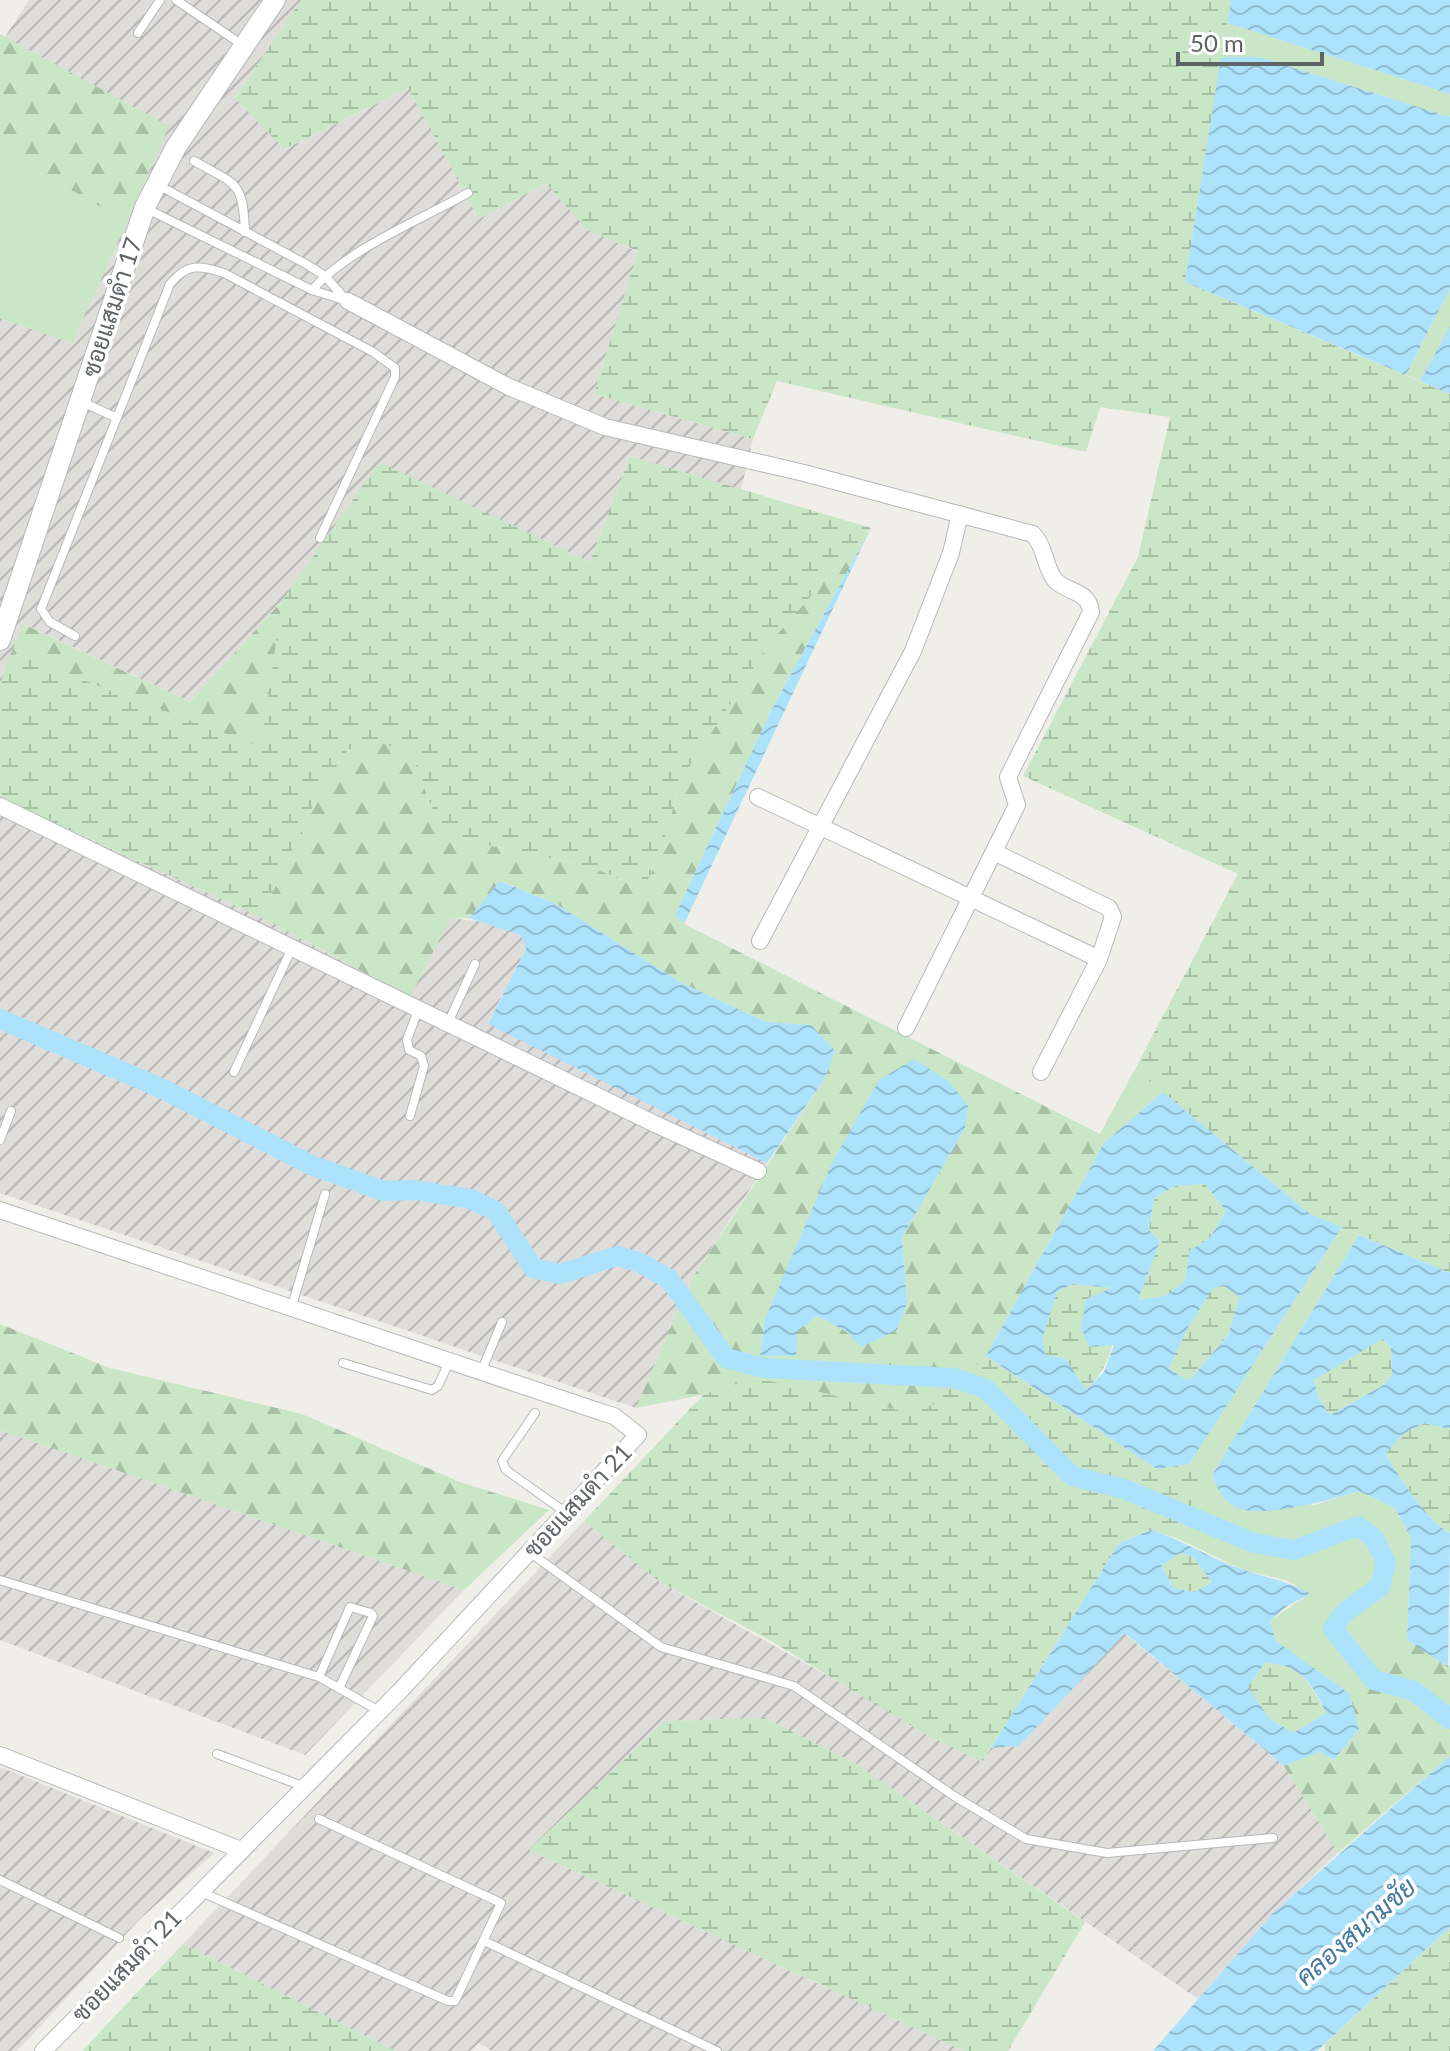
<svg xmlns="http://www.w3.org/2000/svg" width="1450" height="2051" viewBox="0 0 1450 2051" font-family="Lato,Sarabun,sans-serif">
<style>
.industrial{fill:url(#industrial-furrows)}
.grass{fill:#c9e7c6}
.forest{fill:url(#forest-firs);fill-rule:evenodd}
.wetland{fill:url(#wetland-marsh)}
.water{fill:url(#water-waves);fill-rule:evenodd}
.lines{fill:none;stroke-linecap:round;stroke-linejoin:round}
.canal{stroke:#ace2fc;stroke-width:20}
.service-casing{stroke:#b5b8bb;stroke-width:10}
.minor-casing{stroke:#b5b8bb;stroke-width:18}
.tertiary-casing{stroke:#b5b8bb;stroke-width:22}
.service{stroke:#fff;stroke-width:8}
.minor{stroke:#fff;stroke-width:16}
.tertiary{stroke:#fff;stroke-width:20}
.labels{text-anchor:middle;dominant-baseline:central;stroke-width:7;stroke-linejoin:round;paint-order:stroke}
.street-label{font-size:24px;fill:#5f6467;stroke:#fff}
.water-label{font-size:26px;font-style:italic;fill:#42789e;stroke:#fff}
</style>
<defs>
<pattern id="industrial-furrows" width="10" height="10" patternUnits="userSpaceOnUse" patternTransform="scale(2)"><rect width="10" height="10" fill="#dfddda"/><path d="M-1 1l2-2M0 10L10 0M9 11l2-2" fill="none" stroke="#b8b7b5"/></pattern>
<pattern id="forest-firs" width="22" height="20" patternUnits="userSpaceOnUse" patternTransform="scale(2)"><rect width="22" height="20" fill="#c9e7c6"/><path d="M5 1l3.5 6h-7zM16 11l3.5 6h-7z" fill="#a6bfa5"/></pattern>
<pattern id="wetland-marsh" width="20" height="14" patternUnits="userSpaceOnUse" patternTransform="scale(2)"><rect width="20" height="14" fill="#c9e7c6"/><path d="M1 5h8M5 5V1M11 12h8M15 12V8" fill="none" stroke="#a6bfa5"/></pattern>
<pattern id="water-waves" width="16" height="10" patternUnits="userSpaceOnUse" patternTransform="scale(2)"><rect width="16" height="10" fill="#ace2fc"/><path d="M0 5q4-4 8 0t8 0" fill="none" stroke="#8fbbd0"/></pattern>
</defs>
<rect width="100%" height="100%" fill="#f0eee8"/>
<g class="industrial">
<polygon points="29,0 301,0 235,98 285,149 408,88 479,219 546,183 587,229 638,252 594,394 753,439 741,490 630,456 590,562 379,463 282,601 190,702 24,624 0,684 0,318 72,343 13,43 5,37"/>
<polygon points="0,798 261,917 409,997 450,918 492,923 521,935 526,949 488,1023 767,1163 691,1280 636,1408 0,1193"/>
<polygon points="0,1430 464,1590 305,1755 0,1640"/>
<polygon points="584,1521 660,1582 982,1762 991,1748 1019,1746 1124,1633 1284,1766 1338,1853 1273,1913 1198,1999 856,1764 765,1718 665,1721 529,1850 964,2051 492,2051 479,2043 470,2051 395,2051 183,1944"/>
<polygon points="0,1767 214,1853 140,1919 17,2051 0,2051"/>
</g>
<g class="grass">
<polygon points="1227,23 1450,94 1450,117 1259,57 1221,57"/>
<polygon points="0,149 127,222 72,343 0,318"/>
<polygon points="1450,288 1450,326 1420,381 1406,375"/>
<polygon points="1135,1069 1163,1092 1104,1143 1100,1134"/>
<polygon points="1342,1227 1359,1235 1212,1475 1314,1505 1359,1491 1395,1508 1411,1538 1407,1640 1388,1665 1349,1693 1275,1641 1270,1621 1309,1594 1288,1581 1243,1570 1177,1538 1204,1491 1189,1464"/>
</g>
<g class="forest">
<polygon points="0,34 169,126 127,222 0,149"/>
<path d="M 871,528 L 772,709 L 675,915 L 684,924 L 1100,1134 L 1104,1143 L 982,1363 L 934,1405 L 898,1410 L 756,1378 L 722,1391 L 636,1408 L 691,1280 L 825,1078 L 811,1025 L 766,1022 L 680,982 L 558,905 L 501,881 L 469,918 L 450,919 L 410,997 L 261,917 L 323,785 L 348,750 L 374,739 L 412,755 L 440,829 L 487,845 L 591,867 L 644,889 L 662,848 L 681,779 L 772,640 ZM 965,1128 L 902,1237 L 907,1302 L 861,1347 L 847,1332 L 818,1316 L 760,1356 L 765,1319 Z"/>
<polygon points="282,601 262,748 11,653 23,624 190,702"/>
<polygon points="0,1324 110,1368 302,1414 460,1482 549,1510 464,1590 0,1430"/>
<polygon points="1407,1640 1450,1666 1450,1756 1338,1853 1284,1766 1320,1752 1334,1760 1359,1729 1349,1693 1388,1665"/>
</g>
<g class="wetland">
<polygon points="301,0 1231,0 1185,282 1450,394 1450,1273 1310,1214 1135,1069 1238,874 1023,776 1138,557 1170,417 1100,407 1086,452 777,381 753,439 594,394 638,251 587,230 546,183 479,219 408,88 284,149 235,98"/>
<polygon points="630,456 871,528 772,640 681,779 662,848 644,889 591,867 487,845 440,829 412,755 374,740 348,750 323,785 261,917 0,798 0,684 11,653 261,747 282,601 379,462 590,562"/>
<polygon points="1205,1184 1226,1211 1209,1239 1190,1250 1185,1281 1166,1296 1137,1300 1160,1241 1149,1230 1154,1198 1175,1186"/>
<path d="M 1072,1284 L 1114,1288 C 1114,1332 1119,1356 1086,1391 L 1065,1358 L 1046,1355 L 1042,1340 L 1057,1292 Z"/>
<polygon points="1224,1286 1241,1296 1228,1335 1189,1381 1169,1369 1187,1329 1213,1288"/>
<polygon points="1381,1338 1391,1347 1392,1375 1384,1385 1330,1415 1318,1397 1314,1380"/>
<polygon points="986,1356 1157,1469 1189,1464 1204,1491 1177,1538 1150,1530 1119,1543 982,1762 925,1734 771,1641 660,1582 584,1521 704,1394 756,1378 898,1410 933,1405"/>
<path d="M 1424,1423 L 1450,1429 L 1450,1533 C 1431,1525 1395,1473 1386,1453 L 1403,1434 Z"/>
<polygon points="1180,1553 1193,1557 1212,1582 1195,1592 1173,1588 1161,1566"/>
<path d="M 1265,1663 C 1301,1664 1310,1683 1326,1713 L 1293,1733 L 1269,1718 L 1247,1687 Z"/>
<polygon points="765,1718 856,1764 1085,1922 1008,2051 964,2051 529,1850 665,1721"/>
<polygon points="1450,1927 1450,2051 1325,2051 1325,2044"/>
<polygon points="183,1944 395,2051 82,2051"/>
</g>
<g class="water">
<polygon points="1231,0 1450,0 1450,94 1227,23"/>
<polygon points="1221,57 1259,57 1450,117 1450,288 1406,375 1185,282"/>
<polygon points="1450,326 1450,394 1420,381"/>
<polygon points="871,528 684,924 675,915 772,709"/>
<polygon points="500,881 558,905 680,982 766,1022 811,1025 835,1051 825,1078 767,1163 488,1024 526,949 521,935 469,918"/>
<polygon points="914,1059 950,1082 968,1106 965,1128 902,1237 907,1302 897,1330 861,1347 847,1332 818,1316 797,1331 796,1356 760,1356 765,1319 832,1163 879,1080"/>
<path d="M 1163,1092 L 1310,1214 L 1342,1227 L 1189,1464 L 1157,1469 L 986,1356 L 1104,1143 ZM 1205,1184 L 1226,1211 L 1209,1239 L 1190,1250 L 1185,1281 L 1165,1296 L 1138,1300 L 1160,1241 L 1149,1230 L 1154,1198 L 1175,1186 ZM 1072,1284 L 1112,1288 L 1086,1299 L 1081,1328 L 1089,1347 L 1114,1345 L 1104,1372 L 1086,1390 L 1065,1358 L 1046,1355 L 1042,1340 L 1057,1292 ZM 1224,1286 L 1240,1297 L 1228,1335 L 1189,1381 L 1169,1369 L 1187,1329 L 1213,1288 Z"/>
<path d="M 1359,1235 L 1450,1273 L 1450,1429 L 1424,1423 L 1403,1434 L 1386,1453 C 1395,1473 1431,1525 1450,1533 L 1448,1667 L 1407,1640 L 1411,1538 L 1395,1508 L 1359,1491 C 1335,1499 1261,1519 1238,1508 C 1222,1501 1218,1489 1212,1475 ZM 1382,1339 L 1391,1347 L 1392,1375 L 1384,1385 L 1330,1415 L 1318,1397 L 1314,1380 Z"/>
<path d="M 1151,1530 C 1184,1540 1212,1560 1244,1570 C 1268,1578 1288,1581 1310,1594 L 1287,1606 L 1270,1621 L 1276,1641 L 1349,1693 L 1359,1729 L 1334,1760 L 1320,1752 L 1284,1766 L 1125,1633 L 1019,1746 L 991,1748 L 1119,1543 ZM 1180,1553 L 1193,1557 L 1212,1582 L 1195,1592 L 1173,1588 L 1161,1566 ZM 1265,1663 C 1300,1664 1312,1683 1326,1713 L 1293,1733 L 1269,1718 L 1248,1687 Z"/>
<polygon points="1450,1756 1450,1927 1317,2051 1153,2051 1273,1913"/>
</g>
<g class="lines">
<polyline class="canal" points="0,1019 163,1089 313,1166 384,1191 415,1190 471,1199 496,1211 533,1268 560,1274 617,1256 639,1262 669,1279 726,1358 764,1368 954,1378 986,1389 1072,1476 1124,1489 1254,1543 1294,1550 1358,1526 1374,1538 1386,1563 1380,1587 1345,1612 1333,1629 1374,1680 1414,1691 1450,1719"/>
<defs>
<g id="service">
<polyline points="176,0 244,46"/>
<polyline points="138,33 160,0"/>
<path d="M 194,161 C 236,185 243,180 245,232"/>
<polyline points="156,184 306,264 325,276 347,301"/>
<polyline points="145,208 312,290 347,301"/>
<path d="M 312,290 C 348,249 420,220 468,193"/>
<polyline points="80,401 115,417"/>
<path d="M 75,636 L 50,622 L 41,609 L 170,284 C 187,263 200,265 224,273 L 373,352 L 395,368 L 395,377 L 320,538"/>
<polyline points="448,1023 475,964"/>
<polyline points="234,1072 292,948"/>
<polyline points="410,1116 424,1066 421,1056 409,1050 407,1040 418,1010"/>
<polyline points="0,1140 11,1111"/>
<polyline points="291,1309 325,1194"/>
<polyline points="343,1363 432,1390 438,1386 449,1362"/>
<polyline points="481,1372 502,1322"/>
<polyline points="535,1413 502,1461 506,1470 565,1512"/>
<polyline points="529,1552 661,1647 794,1686 954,1796 1026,1839 1107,1853 1273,1838"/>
<polyline points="0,1580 319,1677 379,1711"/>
<polyline points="319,1677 350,1607 371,1613 373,1616 340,1686"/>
<polyline points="217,1754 305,1787"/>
<polyline points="0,1880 119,1938"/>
<polyline points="199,1891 448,2001 455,2001 501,1903 319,1819"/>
<polyline points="484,1941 717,2051"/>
</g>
<g id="minor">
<path d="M 348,301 L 509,387 L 605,427 L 804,473 L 1033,534 C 1046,548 1044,566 1055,580 C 1067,593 1089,590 1091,612 L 1008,777 L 1017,805 L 906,1028"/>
<polyline points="758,797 1099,959"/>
<polyline points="0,806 655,1124 758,1171"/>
<polyline points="994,852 1109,908 1113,917 1099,959 1041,1072"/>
<polyline points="760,941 913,651 951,553 960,514"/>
<polyline points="0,1210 601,1412 614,1416 638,1435 399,1692 43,2051"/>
<polyline points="0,1755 241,1850"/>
</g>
<polyline id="tertiary" points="0,640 145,207 176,147 275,0"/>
</defs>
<use href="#service" class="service-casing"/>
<use href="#minor" class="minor-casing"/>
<use href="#tertiary" class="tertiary-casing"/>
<use href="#service" class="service"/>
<use href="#minor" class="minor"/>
<use href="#tertiary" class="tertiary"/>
</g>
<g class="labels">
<g class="street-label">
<text transform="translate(111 307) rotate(-72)">ซอยแสมดำ 17</text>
<text transform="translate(577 1500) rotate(-47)">ซอยแสมดำ 21</text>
<text transform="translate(126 1965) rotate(-46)">ซอยแสมดำ 21</text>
</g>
<g class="water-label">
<text transform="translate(1355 1931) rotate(-41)">คลองสนามชัย</text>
</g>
</g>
<path d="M1178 52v12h144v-12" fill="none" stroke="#5f6467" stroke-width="4"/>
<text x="1190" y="52" font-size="24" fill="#5f6467" stroke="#ffffff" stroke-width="6" paint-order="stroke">50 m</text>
</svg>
